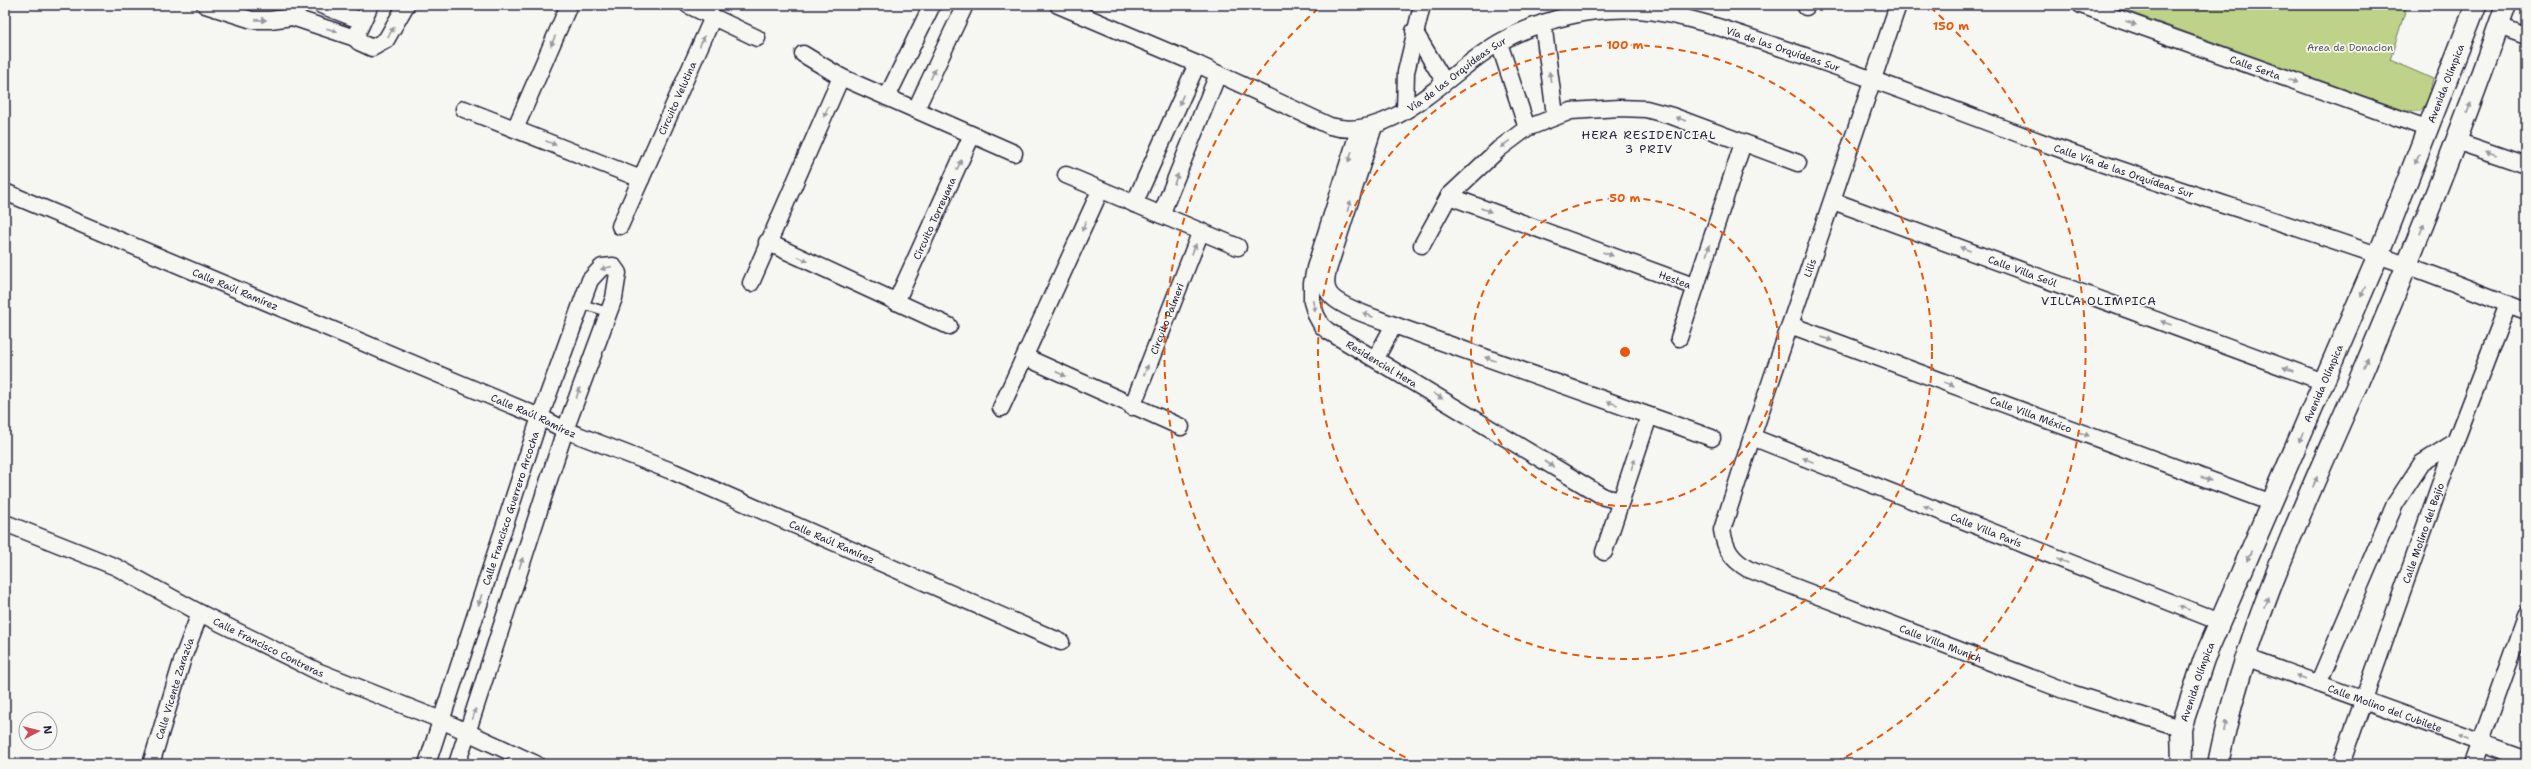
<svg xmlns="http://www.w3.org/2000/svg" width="2531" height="769" viewBox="0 0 2531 769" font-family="'Shantell Sans',sans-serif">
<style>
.green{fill:#bed389;stroke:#707a62}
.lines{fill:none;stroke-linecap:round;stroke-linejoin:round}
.service-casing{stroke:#22223b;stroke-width:11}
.minor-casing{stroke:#22223b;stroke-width:19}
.tertiary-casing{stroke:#22223b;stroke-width:23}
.service{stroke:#f6f6f2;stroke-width:8}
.minor{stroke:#f6f6f2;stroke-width:16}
.tertiary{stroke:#f6f6f2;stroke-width:20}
.oneway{fill:#9797a0}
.ring{fill:none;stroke:#e8590c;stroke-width:2;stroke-dasharray:7 5}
.labels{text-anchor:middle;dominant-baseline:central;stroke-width:3.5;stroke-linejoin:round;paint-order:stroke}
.park-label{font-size:10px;fill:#515752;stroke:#f6f6f2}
.street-label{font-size:10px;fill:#22223b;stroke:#f6f6f2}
.quarter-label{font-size:12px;letter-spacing:1px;fill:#22223b;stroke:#f6f6f2}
.centre{fill:#e8590c;stroke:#f6f6f2;stroke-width:2}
.ring-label{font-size:12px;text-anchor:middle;font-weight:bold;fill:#e8590c;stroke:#f6f6f2;stroke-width:3.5;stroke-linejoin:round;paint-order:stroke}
</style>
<rect width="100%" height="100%" fill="#f6f6f2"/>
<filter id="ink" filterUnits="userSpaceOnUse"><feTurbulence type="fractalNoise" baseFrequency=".025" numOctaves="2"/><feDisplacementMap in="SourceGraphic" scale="8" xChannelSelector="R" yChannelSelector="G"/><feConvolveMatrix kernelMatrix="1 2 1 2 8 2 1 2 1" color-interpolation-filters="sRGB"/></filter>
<g filter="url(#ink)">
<polygon class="green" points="2110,5 2407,5 2390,60 2433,79 2428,99 2421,111 2406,111"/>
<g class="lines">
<defs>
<polyline id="service" points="582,304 608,312"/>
<g id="minor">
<polyline points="205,5 252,20 270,20 292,17 355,38"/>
<polyline points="321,5 362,21"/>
<polyline points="370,5 355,38 359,42 372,48 386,40 406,5"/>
<polyline points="688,5 757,38"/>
<path id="s1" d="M 1058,5 L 1197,64 L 1330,126 C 1394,144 1450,69 1502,41 C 1542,19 1592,7 1638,10 C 1685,14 1731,31 1775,46 C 1865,75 1951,109 2041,142 C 2161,186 2285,222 2406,265 C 2446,279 2486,296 2526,311"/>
<path id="s2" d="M 1898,5 L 1752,437 L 1722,530 C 1725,549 1731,559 1748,569 L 2071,693 L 2181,728"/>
<path id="s3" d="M 2081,5 L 2429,129"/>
<polyline points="1806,7 1806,5"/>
<polyline points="1543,23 1555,115"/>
<polyline points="2499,26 2526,36"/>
<polyline points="1414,31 1444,81"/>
<polyline points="1499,43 1527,128"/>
<polyline points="803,54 841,77 1014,153"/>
<polyline points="887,97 932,5"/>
<polyline points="464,109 641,179"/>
<polyline points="916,109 965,5"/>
<polyline points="1405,110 1406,72 1422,5"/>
<path d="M 1374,126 L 1328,270 C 1326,277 1325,284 1328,291 C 1334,306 1379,319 1394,325 L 1712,438"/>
<polyline points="515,129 569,5"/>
<path id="s4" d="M 1359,130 L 1315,268 L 1312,283 L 1312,302 L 1316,315 L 1322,326 L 1328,331 L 1604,497 L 1621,501"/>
<polyline points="2456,141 2526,165"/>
<polyline points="1066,175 1238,247"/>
<path id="s5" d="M 5,192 L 540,417 L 565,430 L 674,472 L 1061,642"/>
<path id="s6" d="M 1449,196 L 1696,287"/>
<path id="s7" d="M 1833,201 L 2324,382"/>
<polyline points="1134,204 1197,64"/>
<polyline points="1161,215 1218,74"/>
<path id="s8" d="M 620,226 L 713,17"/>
<polyline points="767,242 949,326"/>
<polyline points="1422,245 1449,196 1499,149 1527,128 1571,111 1619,108 1646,109 1672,116 1798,163"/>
<polyline points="751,283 841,77"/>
<path id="s9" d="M 896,302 L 972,135"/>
<path id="s10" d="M 1790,325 L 2272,503"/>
<polyline points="1679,338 1743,143"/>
<polyline points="1025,357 1181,427"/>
<polyline points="1376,358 1394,325"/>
<path id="s11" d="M 1132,407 L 1201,231"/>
<polyline points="1001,408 1100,191"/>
<path id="s12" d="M 1752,437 L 2220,622"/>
<path id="s13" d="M 5,523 L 116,567 L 200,613 L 317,671 L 441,720 L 536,764"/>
<polyline points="1604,552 1649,416"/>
<path id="s14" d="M 2245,657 L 2526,759"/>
<polyline points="2318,684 2395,504 2422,463 2455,442"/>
<path id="s15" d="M 151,764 L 183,658 L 200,613"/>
<path id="s16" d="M 427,764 L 540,417 L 590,280 L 602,267 L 613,266 L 618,273 L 614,298 L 565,430 L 457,764"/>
<path id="s17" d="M 2341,764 L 2455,442 L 2508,304"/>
<polyline points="2473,764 2526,615"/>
</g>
<g id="tertiary">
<path id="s18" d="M 2182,764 L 2181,728 L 2204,659 L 2378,256 L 2476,5"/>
<path d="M 2218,764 C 2244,632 2303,508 2357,385 C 2410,260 2461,134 2506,5"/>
</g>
</defs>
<use href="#service" class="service-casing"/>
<use href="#minor" class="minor-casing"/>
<use href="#tertiary" class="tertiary-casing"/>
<use href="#service" class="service"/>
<use href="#minor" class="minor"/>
<use href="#tertiary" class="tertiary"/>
</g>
<defs><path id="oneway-solid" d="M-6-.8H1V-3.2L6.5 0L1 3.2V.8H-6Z"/></defs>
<g class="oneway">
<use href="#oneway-solid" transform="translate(261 20) rotate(1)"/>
<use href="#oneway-solid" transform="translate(2131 23) rotate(20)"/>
<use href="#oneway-solid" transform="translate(332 30) rotate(18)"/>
<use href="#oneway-solid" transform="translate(391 32) rotate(-57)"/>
<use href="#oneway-solid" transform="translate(553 41) rotate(113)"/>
<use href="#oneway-solid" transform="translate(702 41) rotate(-66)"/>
<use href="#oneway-solid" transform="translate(933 74) rotate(-65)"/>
<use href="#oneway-solid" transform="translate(1550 77) rotate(-98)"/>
<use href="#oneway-solid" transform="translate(2293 81) rotate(19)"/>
<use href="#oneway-solid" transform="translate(1181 100) rotate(114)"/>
<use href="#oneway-solid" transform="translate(2469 108) rotate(-70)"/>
<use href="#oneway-solid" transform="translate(826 112) rotate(114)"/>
<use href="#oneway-solid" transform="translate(1681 119) rotate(-159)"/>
<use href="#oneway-solid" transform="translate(551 143) rotate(22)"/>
<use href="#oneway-solid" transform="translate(1505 144) rotate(143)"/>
<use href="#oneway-solid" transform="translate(2491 153) rotate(-161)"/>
<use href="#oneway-solid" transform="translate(1350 157) rotate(108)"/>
<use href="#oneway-solid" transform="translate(2417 159) rotate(112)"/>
<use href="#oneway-solid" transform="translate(959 165) rotate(-65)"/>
<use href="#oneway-solid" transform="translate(1176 179) rotate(-68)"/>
<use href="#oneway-solid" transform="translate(1349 206) rotate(-72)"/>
<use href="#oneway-solid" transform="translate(1486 210) rotate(20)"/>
<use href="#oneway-solid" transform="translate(1084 226) rotate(114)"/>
<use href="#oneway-solid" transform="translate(2422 229) rotate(-69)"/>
<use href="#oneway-solid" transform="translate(1194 249) rotate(-68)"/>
<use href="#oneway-solid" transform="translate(1965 249) rotate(-160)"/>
<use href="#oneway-solid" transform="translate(1708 250) rotate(-72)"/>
<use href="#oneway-solid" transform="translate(1608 254) rotate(20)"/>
<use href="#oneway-solid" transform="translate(803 259) rotate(25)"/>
<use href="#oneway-solid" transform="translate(606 268) rotate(165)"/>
<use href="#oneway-solid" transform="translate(2363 292) rotate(113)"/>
<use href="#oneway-solid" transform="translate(1314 306) rotate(77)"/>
<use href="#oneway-solid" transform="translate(1368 315) rotate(-157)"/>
<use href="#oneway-solid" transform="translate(2166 323) rotate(-160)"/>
<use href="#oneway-solid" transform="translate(1827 339) rotate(20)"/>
<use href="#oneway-solid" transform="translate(1490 359) rotate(-160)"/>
<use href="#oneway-solid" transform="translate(2366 363) rotate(-67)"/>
<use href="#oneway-solid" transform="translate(2288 369) rotate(-160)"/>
<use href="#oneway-solid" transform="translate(1146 370) rotate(-68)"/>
<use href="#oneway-solid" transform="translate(1061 374) rotate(25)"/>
<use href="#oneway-solid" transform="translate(1949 384) rotate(20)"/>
<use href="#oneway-solid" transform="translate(578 393) rotate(-71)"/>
<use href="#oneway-solid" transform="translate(1438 396) rotate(32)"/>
<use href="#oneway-solid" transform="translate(1612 403) rotate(-160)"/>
<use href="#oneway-solid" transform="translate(2084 434) rotate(20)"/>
<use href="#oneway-solid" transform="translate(2301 437) rotate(113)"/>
<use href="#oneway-solid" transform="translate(1808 460) rotate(-158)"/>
<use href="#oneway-solid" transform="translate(1549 464) rotate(32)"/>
<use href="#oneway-solid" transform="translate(1633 464) rotate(-72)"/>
<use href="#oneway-solid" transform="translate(2206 479) rotate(20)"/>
<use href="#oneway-solid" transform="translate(2315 482) rotate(-67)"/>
<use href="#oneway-solid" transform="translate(1929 508) rotate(-158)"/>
<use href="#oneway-solid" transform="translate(2249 556) rotate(114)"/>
<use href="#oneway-solid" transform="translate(2063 561) rotate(-158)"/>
<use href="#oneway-solid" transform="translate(521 563) rotate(-72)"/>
<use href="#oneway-solid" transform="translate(480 600) rotate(108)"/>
<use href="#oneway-solid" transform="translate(2266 602) rotate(-69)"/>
<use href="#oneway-solid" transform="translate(2184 608) rotate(-160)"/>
<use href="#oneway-solid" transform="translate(2301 677) rotate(-160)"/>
<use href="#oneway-solid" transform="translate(474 714) rotate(-73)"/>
<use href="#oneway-solid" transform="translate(2225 726) rotate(-78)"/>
<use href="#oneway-solid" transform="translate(2463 737) rotate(-159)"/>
</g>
</g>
<g class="ring">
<circle cx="1625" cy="352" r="154"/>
<circle cx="1625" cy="352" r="307"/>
<path d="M1416 763A461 461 0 0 1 1320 7M1930 7A461 461 0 0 1 1834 763"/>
</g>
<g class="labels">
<g class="park-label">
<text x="2350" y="47">Area de Donacion</text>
</g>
<g class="street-label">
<text stroke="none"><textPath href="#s1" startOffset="788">Vía de las Orquídeas Sur</textPath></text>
<text stroke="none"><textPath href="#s3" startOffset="185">Calle Serta</textPath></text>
<text stroke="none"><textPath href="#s1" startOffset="440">Vía de las Orquídeas Sur</textPath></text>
<text stroke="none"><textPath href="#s18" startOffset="733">Avenida Olímpica</textPath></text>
<text stroke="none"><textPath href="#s8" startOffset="140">Circuito Velutina</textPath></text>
<text stroke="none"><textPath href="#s1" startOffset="1150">Calle Vía de las Orquídeas Sur</textPath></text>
<text stroke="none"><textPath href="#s9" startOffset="92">Circuito Torreyana</textPath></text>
<text transform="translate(1810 268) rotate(-71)">Lilis</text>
<text stroke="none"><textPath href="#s7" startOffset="202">Calle Villa Seúl</textPath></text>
<text stroke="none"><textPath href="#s6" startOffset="241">Hestea</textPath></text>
<text stroke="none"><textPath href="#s5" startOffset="250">Calle Raúl Ramírez</textPath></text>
<text stroke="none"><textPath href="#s11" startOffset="95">Circuito Palmeri</textPath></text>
<text stroke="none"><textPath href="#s4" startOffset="276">Residencial Hera</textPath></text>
<text stroke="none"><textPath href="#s18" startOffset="409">Avenida Olímpica</textPath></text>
<text stroke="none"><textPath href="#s5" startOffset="574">Calle Raúl Ramírez</textPath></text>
<text stroke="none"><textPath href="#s10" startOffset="257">Calle Villa México</textPath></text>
<text stroke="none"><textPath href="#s16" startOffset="269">Calle Francisco Guerrero Arcocha</textPath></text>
<text stroke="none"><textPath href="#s12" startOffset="252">Calle Villa París</textPath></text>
<text stroke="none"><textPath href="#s17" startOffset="245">Calle Molino del Bajío</textPath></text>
<text stroke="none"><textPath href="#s5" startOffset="898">Calle Raúl Ramírez</textPath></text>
<text stroke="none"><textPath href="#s2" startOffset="809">Calle Villa Munich</textPath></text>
<text stroke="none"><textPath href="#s13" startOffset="292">Calle Francisco Contreras</textPath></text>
<text stroke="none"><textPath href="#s18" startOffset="85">Avenida Olímpica</textPath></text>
<text stroke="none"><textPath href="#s15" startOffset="79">Calle Vicente Zarazúa</textPath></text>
<text stroke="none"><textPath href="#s14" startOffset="149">Calle Molino del Cubilete</textPath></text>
</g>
<g class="quarter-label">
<text x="1649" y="135">HERA RESIDENCIAL<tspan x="1649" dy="14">3 PRIV</tspan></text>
<text x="2099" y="301">VILLA OLIMPICA</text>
</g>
</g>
<circle cx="1625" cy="352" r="6" class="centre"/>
<g class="ring-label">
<text x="1951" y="30">150 m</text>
<text x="1625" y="49">100 m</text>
<text x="1625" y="202">50 m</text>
</g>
<rect width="2531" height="769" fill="none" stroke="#f6f6f2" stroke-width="20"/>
<rect x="10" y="10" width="2511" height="749" fill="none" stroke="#22223b" stroke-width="1.5" filter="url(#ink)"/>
<g transform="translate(38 731) rotate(83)"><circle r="19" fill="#f6f6f2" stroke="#a1a1a9"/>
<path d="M0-3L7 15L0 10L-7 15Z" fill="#d1495b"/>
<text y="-6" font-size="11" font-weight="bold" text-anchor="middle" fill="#22223b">N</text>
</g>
</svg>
